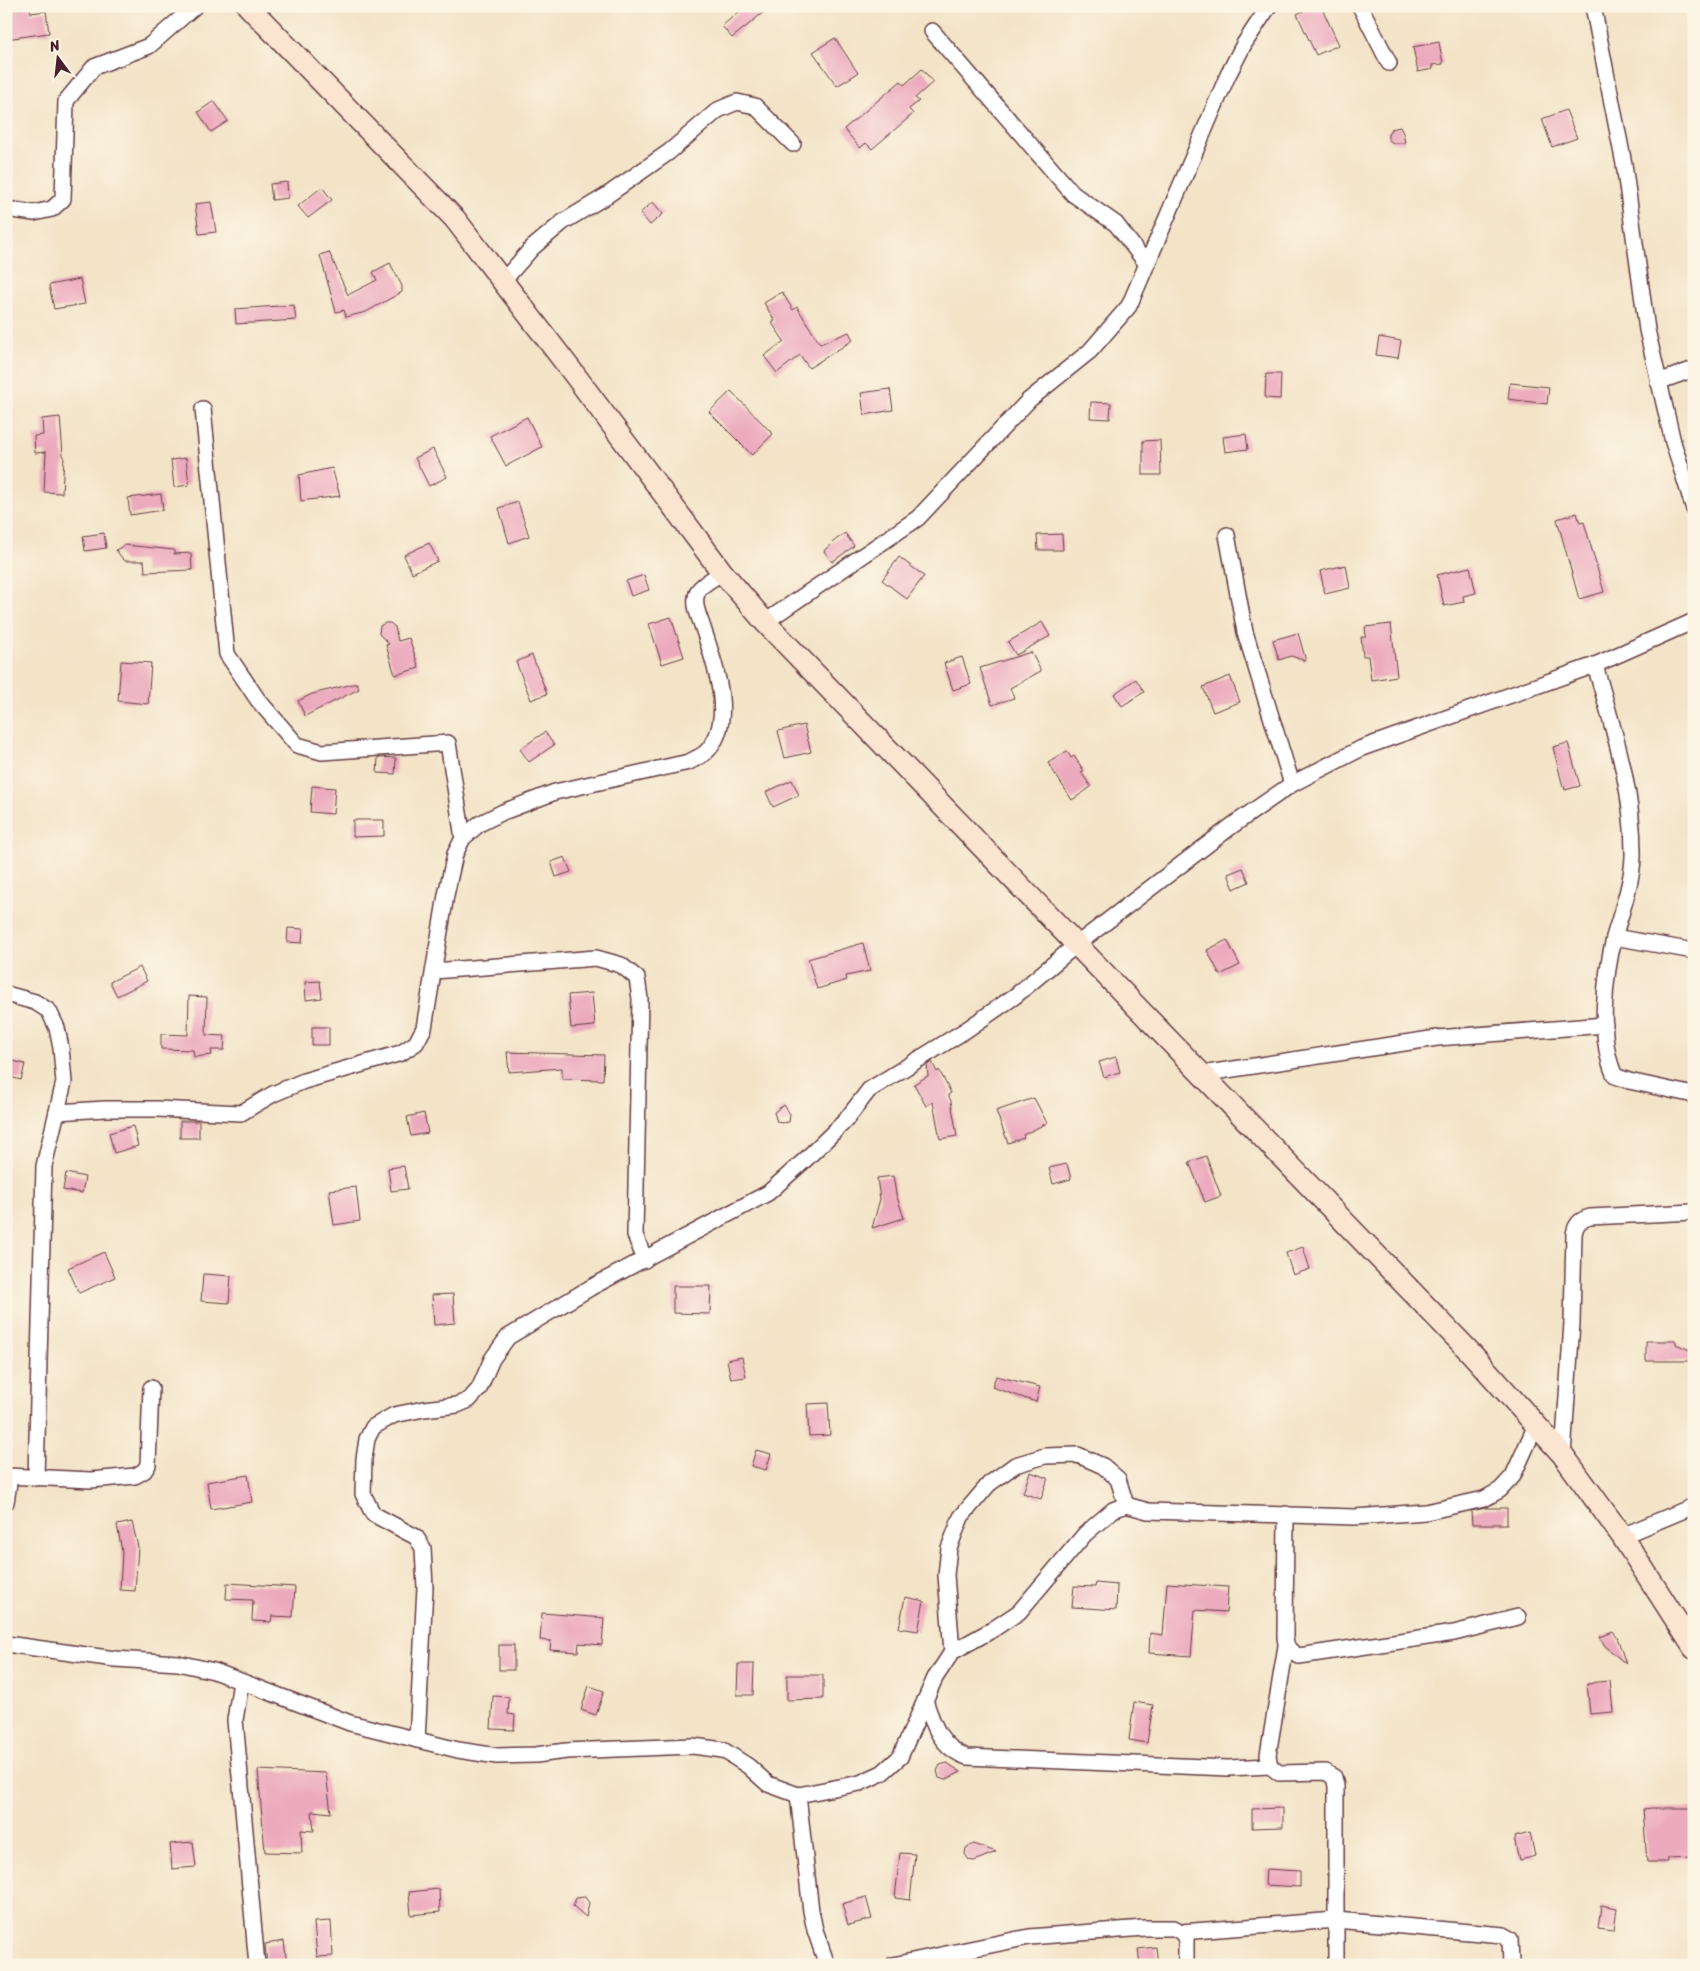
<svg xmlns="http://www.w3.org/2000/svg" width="1700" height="1971" viewBox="0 0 1700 1971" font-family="Sriracha,sans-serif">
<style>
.building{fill:#ecaabe}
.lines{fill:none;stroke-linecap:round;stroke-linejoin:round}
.street-casing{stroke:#633c42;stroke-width:18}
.secondary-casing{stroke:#633c42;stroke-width:24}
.street{stroke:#fff;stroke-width:15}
.secondary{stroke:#fce5d0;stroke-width:21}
</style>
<rect width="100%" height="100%" fill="#fcf5e5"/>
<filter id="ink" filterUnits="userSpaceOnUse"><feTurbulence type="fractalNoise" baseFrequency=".02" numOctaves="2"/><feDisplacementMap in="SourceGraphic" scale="10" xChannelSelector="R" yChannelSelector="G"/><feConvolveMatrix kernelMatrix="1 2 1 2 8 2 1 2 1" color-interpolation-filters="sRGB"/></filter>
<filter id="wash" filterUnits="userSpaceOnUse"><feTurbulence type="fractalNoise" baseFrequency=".0096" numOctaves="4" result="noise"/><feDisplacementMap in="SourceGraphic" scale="20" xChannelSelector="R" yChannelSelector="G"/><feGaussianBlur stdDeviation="1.12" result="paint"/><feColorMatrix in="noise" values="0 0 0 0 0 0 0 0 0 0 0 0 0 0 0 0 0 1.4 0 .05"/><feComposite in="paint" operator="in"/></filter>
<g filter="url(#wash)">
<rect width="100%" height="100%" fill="#f3e3c7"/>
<g id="blocks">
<g class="building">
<polygon points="746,6 771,6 732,38 722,26"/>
<polygon points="1314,6 1321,6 1339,45 1316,55 1297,14"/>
<polygon points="30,7 31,13 46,11 49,33 6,39 6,21 11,20 9,10"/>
<polygon points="835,38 858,73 837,86 813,52"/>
<polygon points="1439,42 1443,64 1432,65 1433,69 1418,72 1413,47"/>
<polygon points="922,69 933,82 915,98 919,101 909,109 913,114 872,149 866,143 860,148 844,129 901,81 904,85"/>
<polygon points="214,101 228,121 211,132 198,112"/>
<polygon points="1566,110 1577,138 1552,147 1542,119"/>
<polygon points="1400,127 1403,133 1405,143 1393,143 1388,139 1388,134 1391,129"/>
<polygon points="287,182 288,198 272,200 270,184"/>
<polygon points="322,187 332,200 308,218 298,206"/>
<polygon points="211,202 216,232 199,234 195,204"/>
<polygon points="653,202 663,214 650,225 640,213"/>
<polygon points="329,252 348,295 377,280 373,272 390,263 402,286 402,292 366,312 346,317 344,310 336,312 320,255"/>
<polygon points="80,279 85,304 54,309 49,285"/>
<polygon points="782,292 793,310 797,307 820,344 849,332 853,340 809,368 800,355 777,373 764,356 784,341 772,323 775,321 764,303"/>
<polygon points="294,305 296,320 236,324 235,309"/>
<polygon points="1379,337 1401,341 1398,358 1376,355"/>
<polygon points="1266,374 1281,374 1280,399 1265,398"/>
<polygon points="1510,383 1549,387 1547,404 1508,399"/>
<polygon points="890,389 893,410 864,415 861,393"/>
<polygon points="731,391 773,434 752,455 709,412"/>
<polygon points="1091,402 1111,403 1110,419 1090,418"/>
<polygon points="60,417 63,455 64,456 62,493 44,492 46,452 35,453 34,436 43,435 42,419"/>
<polygon points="527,417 542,447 506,466 490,436"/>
<polygon points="1246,434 1248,449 1225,452 1223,437"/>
<polygon points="1160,440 1161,475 1143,475 1143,441"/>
<polygon points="433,449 447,477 429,486 415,458"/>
<polygon points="186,458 189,485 174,487 171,460"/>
<polygon points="332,468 340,496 301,501 299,475"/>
<polygon points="161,494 163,510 130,515 128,498"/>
<polygon points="518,502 529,536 509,543 499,508"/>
<polygon points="1577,513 1580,523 1584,522 1604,592 1579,599 1557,519"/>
<polygon points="104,533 106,548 85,551 83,536"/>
<polygon points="845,533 854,546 832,562 824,551 833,542"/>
<polygon points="1062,534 1063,550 1038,550 1037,535"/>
<polygon points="429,543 438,561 412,573 404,555"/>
<polygon points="125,545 174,550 174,554 191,553 192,570 145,572 144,561 125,561 122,558 116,550"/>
<polygon points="899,557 924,576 907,599 882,580"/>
<polygon points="1346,565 1350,588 1325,594 1320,571"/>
<polygon points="1470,567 1476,593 1463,596 1464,602 1444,606 1437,575"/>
<polygon points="644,575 649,590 631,596 626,581"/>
<polygon points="671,617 684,657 662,664 649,624"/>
<polygon points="1042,622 1050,636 1016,655 1008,642"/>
<polygon points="385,623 390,623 395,627 398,641 409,638 419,668 395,675 386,645 389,644 379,634 380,626"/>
<polygon points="1391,624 1397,676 1371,680 1368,656 1363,656 1361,637 1366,637 1365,627"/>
<polygon points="1298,633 1306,661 1291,656 1279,660 1273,640"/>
<polygon points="1031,652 1041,671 1010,688 1014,698 992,705 980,668"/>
<polygon points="532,655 547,694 531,700 516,662"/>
<polygon points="962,657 971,684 953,690 944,663"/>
<polygon points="121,661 151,663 148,704 118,701"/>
<polygon points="1230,676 1240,702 1213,712 1203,687"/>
<polygon points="1136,679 1144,692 1122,706 1114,694"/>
<polygon points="357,683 359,689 305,716 298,701 312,694"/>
<polygon points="804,725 811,752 785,758 778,731"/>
<polygon points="545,732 554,745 529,762 520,749"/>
<polygon points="1568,743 1580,786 1565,790 1564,786 1563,787 1553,747"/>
<polygon points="1067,751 1071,758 1074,756 1084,771 1081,772 1091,787 1072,800 1048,763"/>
<polygon points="378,757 396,758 395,774 377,773"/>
<polygon points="792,780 799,795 773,807 766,792"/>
<polygon points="312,786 335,788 333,814 310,812"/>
<polygon points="353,820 384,820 384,836 353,837"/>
<polygon points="565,857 571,872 556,877 551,862"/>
<polygon points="1243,868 1249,882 1234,889 1228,874"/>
<polygon points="288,928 303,929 302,943 287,942"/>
<polygon points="1227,940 1240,965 1220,975 1207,950"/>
<polygon points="863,943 870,971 846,976 847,980 817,989 808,959"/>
<polygon points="140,967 147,981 117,996 110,982"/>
<polygon points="320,981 322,998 306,1000 305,982"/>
<polygon points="592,993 595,1026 571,1028 568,995"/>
<polygon points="189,996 207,997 206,1035 225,1036 224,1050 211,1050 212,1055 194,1057 193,1050 161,1049 161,1034 188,1035"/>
<rect x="312" y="1027" width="17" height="18"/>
<polygon points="507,1052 604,1055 603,1080 562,1079 562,1068 509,1072"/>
<polygon points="1116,1057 1120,1072 1104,1077 1099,1062"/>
<polygon points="9,1060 25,1064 21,1080 6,1076"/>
<polygon points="932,1062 937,1072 939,1070 951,1093 948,1095 951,1101 957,1136 940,1139 933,1102 926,1106 914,1084 928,1076 927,1065"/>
<polygon points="1034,1098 1047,1123 1023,1135 1024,1138 1008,1143 996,1111"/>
<polygon points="784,1105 790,1114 789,1122 782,1123 777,1122 774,1112"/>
<polygon points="424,1113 428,1133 411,1136 407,1117"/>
<rect x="180" y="1121" width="19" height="17"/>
<polygon points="133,1126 138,1146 114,1153 109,1133"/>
<polygon points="1206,1156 1221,1196 1205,1202 1189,1162"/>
<polygon points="1067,1164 1071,1179 1053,1184 1049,1168"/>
<polygon points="404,1166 408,1189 391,1191 388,1168"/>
<polygon points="66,1173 85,1177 82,1193 63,1190"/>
<polygon points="893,1176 896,1194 904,1218 872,1228 880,1199 877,1178"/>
<polygon points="356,1187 360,1221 334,1225 329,1190"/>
<polygon points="1303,1247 1310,1269 1293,1275 1286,1253"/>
<polygon points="104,1252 115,1277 79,1293 68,1268"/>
<polygon points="203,1274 231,1276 229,1303 201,1301"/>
<polygon points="673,1286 711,1286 710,1314 673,1313"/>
<polygon points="453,1294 455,1323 434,1325 432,1295"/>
<polygon points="1646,1341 1676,1341 1676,1344 1694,1352 1694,1361 1646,1361"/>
<polygon points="742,1357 746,1377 731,1379 727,1360"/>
<polygon points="996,1376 1040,1387 1036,1402 992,1387"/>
<polygon points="828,1403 830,1435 809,1436 807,1404"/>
<polygon points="756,1450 771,1454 766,1470 751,1466"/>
<polygon points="1030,1472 1048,1478 1041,1499 1023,1493"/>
<polygon points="248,1475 252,1502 211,1509 207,1482"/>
<polygon points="1486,1508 1507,1508 1507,1524 1472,1524 1471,1511"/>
<polygon points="132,1522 138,1547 135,1591 120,1590 122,1551 117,1525"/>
<polygon points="227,1583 295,1587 293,1617 272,1616 271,1622 252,1621 253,1600 226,1599"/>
<polygon points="1096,1583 1117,1585 1116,1610 1072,1607 1074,1586 1095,1587"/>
<polygon points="1167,1583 1228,1587 1226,1612 1195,1610 1191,1656 1149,1653 1150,1633 1163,1635"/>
<polygon points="905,1597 924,1601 918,1631 899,1628"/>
<polygon points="542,1613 604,1618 602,1645 579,1643 578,1652 550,1650 551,1641 540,1640"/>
<polygon points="1613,1632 1617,1637 1626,1664 1605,1646 1600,1637"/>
<rect x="499" y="1645" width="15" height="25"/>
<polygon points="738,1664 754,1664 753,1695 737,1695"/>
<polygon points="787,1675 823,1675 823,1699 787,1700"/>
<polygon points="1610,1681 1613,1712 1590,1714 1587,1683"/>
<polygon points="589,1686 604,1691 596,1715 581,1710"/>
<polygon points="493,1696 509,1697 508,1714 515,1715 514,1730 491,1729"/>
<polygon points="1134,1702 1153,1705 1147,1743 1129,1740"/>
<polygon points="947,1763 961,1772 945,1780 939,1778 937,1771 940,1765"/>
<polygon points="258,1770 326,1773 331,1813 312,1811 314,1831 301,1830 302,1853 265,1852"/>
<polygon points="1283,1808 1283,1827 1252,1828 1252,1809"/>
<polygon points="1652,1808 1694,1808 1694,1857 1668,1858 1668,1862 1647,1862 1643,1809"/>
<polygon points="1530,1833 1535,1856 1519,1860 1514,1837"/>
<polygon points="193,1842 196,1867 172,1869 170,1844"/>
<polygon points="974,1844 996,1852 974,1861 969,1860 965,1854 966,1848"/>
<polygon points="900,1853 915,1854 910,1900 895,1898"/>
<polygon points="1266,1869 1300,1871 1300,1887 1265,1885"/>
<polygon points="439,1889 440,1912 411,1915 409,1892"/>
<polygon points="585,1897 589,1903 586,1917 573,1906 576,1898"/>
<polygon points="866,1897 872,1919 848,1925 842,1904"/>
<polygon points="1601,1905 1617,1908 1614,1931 1598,1929"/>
<polygon points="331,1921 333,1956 317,1957 314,1922"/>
<polygon points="284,1941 287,1965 267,1965 265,1944"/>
<polygon points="1156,1947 1158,1965 1140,1965 1138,1949"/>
</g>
</g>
</g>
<g filter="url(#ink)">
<use href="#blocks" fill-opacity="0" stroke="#633c42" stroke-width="1"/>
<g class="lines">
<defs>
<g id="street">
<polyline points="1360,6 1389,63"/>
<polyline points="1593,6 1624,164 1647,330 1673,442 1694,509"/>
<polyline points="932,31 1073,194 1116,224 1146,263"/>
<polyline points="6,209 34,213 52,209 63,199 66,101 94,67 149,46 195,6"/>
<polyline points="503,281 532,248 563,222 606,196 669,152 718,110 737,102 755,106 793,144"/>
<polyline points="1658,382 1694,369"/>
<polyline points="203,409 227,654 258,700 297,745 322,752 448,743 463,838"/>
<polyline points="1227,535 1245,632 1292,784"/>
<polyline points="765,622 918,518 1029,400 1090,351 1129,306 1228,75 1244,44 1269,6"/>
<path d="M 1595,665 C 1613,728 1634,791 1633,857 C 1632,883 1622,910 1615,934 C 1605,974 1597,1038 1615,1076 L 1629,1081 L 1694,1095"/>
<polyline points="1614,937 1694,951"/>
<polyline points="434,971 596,958 621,965 637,978 640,999 635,1235 645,1260"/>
<polyline points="6,994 35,1002 49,1011 57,1028 61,1048 64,1082 44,1166 36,1478"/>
<polyline points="1201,1074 1437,1038 1605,1025"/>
<path d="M 57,1112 L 105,1109 L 157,1109 L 241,1113 L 273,1094 L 304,1081 L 401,1053 L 416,1043 L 424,1028 L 446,895 L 455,854 L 463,838 L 479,824 L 503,812 L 555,792 L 689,762 C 694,759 702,756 706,752 C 737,722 714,662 703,628 C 699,616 692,603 698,591 C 702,584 715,578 722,572"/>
<path d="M 1563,1455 L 1572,1323 L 1574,1234 C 1576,1223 1580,1220 1590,1217 L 1694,1212"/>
<polyline points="6,1476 91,1480 135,1476 144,1471 148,1465 151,1388"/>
<polyline points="6,1502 10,1477"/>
<path d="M 1286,1514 L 1285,1637 C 1286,1648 1290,1652 1299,1656 L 1454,1633 L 1518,1617"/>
<polyline points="1622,1536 1694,1506"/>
<polyline points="6,1644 115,1659 178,1663 214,1671 350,1723 458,1750 497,1756 536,1755 566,1751 693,1746 723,1750 748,1766 768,1784 798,1795 860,1783 882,1773 900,1757 935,1678 952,1652 992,1630 1019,1612 1085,1534 1113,1510 1126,1505 1148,1511 1355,1517 1426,1512 1484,1499 1500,1490 1513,1476 1536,1425"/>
<polyline points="1286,1646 1268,1755 1270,1766 1279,1773 1325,1772 1334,1777 1336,1786 1336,1965"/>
<polyline points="952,1652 946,1575 949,1548 961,1517 989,1484 1015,1465 1045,1456 1078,1455 1103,1466 1118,1479 1126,1505"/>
<polyline points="241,1682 235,1720 257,1965"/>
<path d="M 925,1700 C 933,1725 941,1748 967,1757 L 1228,1768 L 1270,1766"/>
<polyline points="417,1740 425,1588 423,1548 416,1537 373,1514 363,1494 364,1459 367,1439 373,1427 394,1415 424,1409 457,1405 469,1400 479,1389 492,1359 508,1337 590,1288 768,1193 805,1160 845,1121 869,1090 966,1030 1015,996 1076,945 1233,825 1292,784 1362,748 1595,665 1694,621"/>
<polyline points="798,1795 811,1911 815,1930 827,1965"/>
<polyline points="1181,1932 1186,1938 1186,1965"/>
<polyline points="893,1965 1029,1937 1144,1928 1174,1928 1181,1932 1336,1920 1503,1935 1510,1939 1511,1965"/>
</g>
<polyline id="secondary" points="248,6 455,219 574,374 722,572 765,622 1471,1353 1563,1455 1622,1536 1694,1648"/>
</defs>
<use href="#street" class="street-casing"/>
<use href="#secondary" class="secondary-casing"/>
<use href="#street" class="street"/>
<use href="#secondary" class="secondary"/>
</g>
</g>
<rect width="1700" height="1971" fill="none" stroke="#fcf5e5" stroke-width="25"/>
<g transform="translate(58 58) rotate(345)" stroke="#fcf5e5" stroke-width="4" paint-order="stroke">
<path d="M0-4L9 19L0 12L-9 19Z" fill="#4a1f2b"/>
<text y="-8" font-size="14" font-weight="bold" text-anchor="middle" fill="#4a1f2b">N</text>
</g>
</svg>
